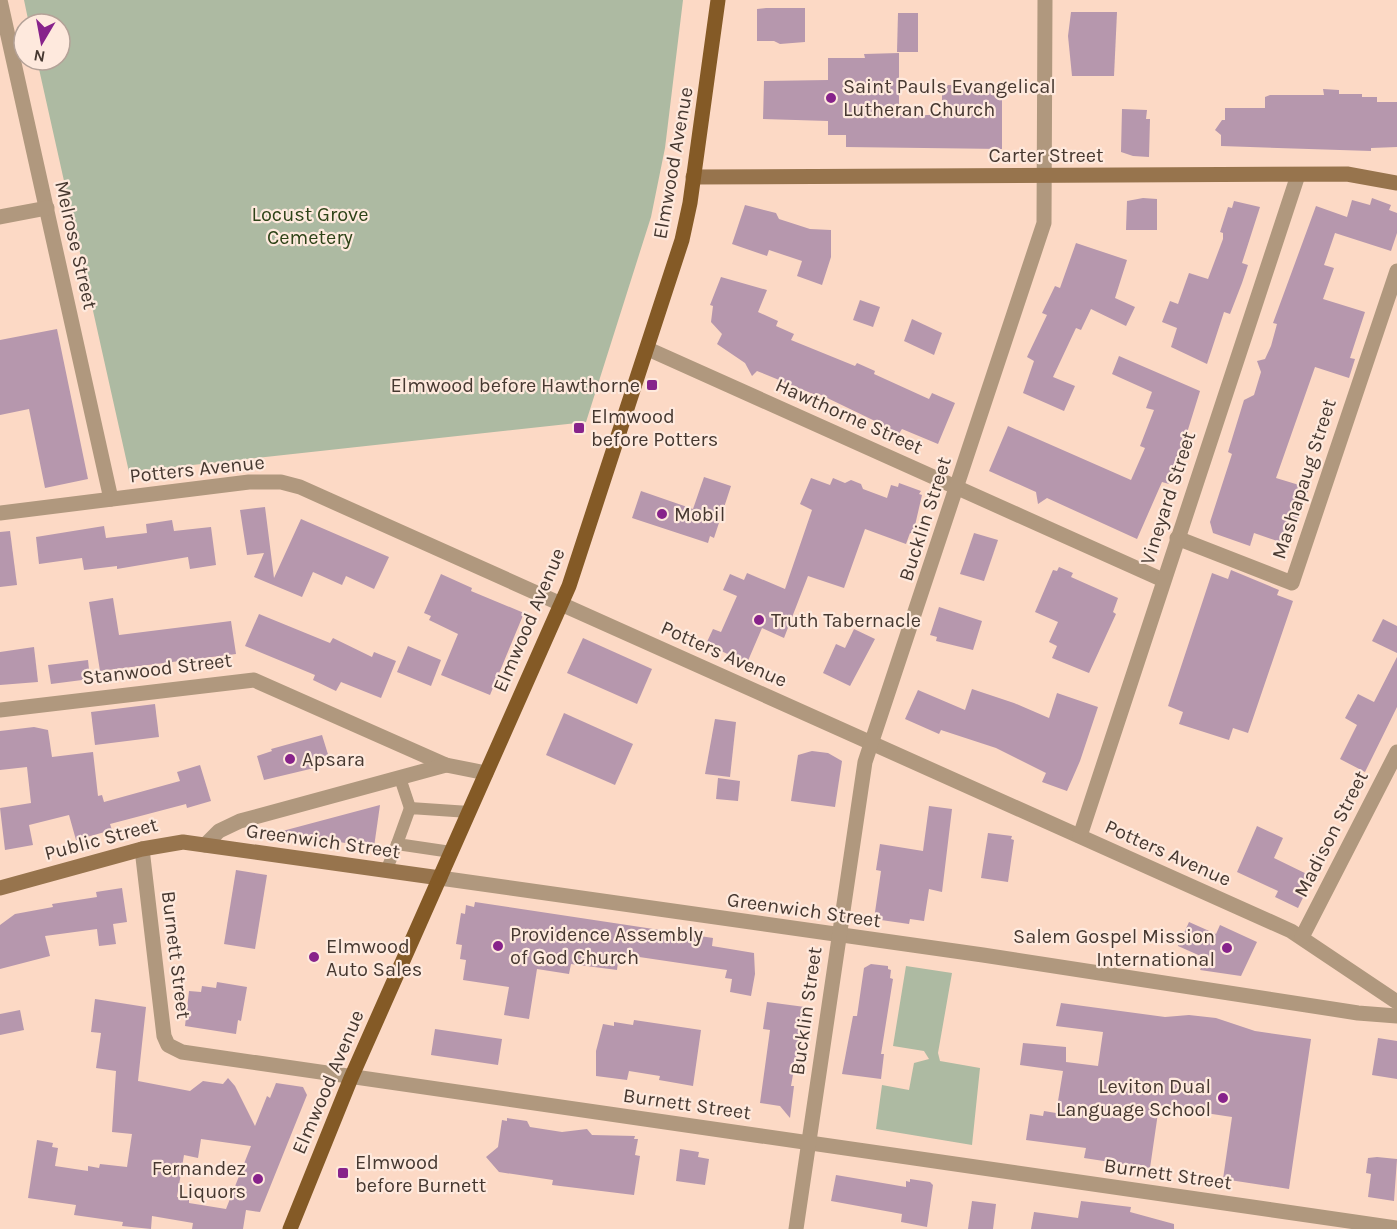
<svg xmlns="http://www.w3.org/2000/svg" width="1397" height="1229" viewBox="0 0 1397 1229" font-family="Karla,sans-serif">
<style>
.green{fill:#adbaa2}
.building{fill:#b697ad;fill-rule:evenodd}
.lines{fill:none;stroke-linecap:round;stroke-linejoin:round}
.service{stroke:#b0987e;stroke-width:12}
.minor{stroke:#b0987e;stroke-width:15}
.tertiary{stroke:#b0987e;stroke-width:15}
.secondary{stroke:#97744d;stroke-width:15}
.primary{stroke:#845a26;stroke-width:15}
.poi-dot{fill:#87238b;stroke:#fee9dd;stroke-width:2}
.labels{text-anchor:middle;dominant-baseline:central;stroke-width:4.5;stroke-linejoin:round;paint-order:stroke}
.poi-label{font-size:20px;fill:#463830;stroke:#fee9dd;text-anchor:start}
.street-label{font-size:20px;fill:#463830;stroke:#fee9dd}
.park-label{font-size:20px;fill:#2d4317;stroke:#fee9dd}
</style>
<rect width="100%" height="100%" fill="#fcd9c5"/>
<g class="green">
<polygon points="24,0 683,0 665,148 651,217 586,422 129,472 37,60 60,60 60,24 29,24"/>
<polygon points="906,966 952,973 938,1053 940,1061 980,1068 972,1145 876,1129 882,1085 909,1090 914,1063 929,1059 924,1051 893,1046"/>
</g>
<g class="building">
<polygon points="766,8 805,8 805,42 780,44 774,41 757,41 757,9"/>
<polygon points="1071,12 1117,12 1114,76 1072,76 1068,36"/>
<polygon points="898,13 918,13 918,52 897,52"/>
<polygon points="899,53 899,115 942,115 942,85 1002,85 1002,149 846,147 846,135 828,135 828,121 763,119 764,81 828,80 828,58 865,58 864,54"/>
<polygon points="1323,89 1339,90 1339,94 1362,94 1362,97 1377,97 1377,102 1397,102 1397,147 1371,148 1371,151 1221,146 1221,135 1215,130 1222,120 1225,120 1225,108 1265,108 1265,97 1270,95 1324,95"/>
<polygon points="1122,109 1147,110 1146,119 1150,119 1149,157 1133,156 1121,152"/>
<polygon points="1143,198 1157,199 1157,230 1126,230 1127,201"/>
<polygon points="1372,198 1391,205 1389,210 1397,213 1397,233 1391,251 1335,233 1324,265 1334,268 1323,299 1365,312 1350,358 1355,359 1349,378 1315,367 1276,478 1309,488 1289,545 1254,533 1250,546 1213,533 1210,522 1232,454 1228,452 1244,400 1254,395 1261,372 1257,361 1265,359 1271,346 1277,324 1273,323 1316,206 1347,217 1352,200 1370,205"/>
<polygon points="1234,201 1260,207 1242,263 1248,265 1242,283 1230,314 1224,312 1207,364 1171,347 1177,328 1162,322 1170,301 1178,304 1189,273 1208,279 1223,239 1223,233 1220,232 1228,207 1232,208"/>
<polygon points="745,205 776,213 779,219 810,229 831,230 831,257 822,285 797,276 802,261 769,250 767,256 732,244"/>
<polygon points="1076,243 1127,260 1115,298 1135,307 1126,326 1091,309 1081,330 1076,328 1053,377 1075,386 1064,411 1023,393 1034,361 1027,357 1047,315 1042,313 1055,286 1060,288"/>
<polygon points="721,277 767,290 758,312 778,321 776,326 794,334 791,340 855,366 857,363 875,371 874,374 929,399 932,393 955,403 938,444 902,429 896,438 874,428 877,422 819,394 818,396 757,371 752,376 745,363 717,344 722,334 711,322 713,306 710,305"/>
<polygon points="860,300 880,307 873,327 853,320"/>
<polygon points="912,319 942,333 934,355 904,341"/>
<polygon points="57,329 88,479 45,488 29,409 0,415 0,340"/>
<polygon points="1119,356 1200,391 1172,481 1169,484 1162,482 1137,539 1047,498 1038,504 1036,492 989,471 1008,426 1131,480 1145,448 1140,446 1154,410 1146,408 1152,392 1112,374"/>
<polygon points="704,477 731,486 714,538 710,536 708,543 632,518 641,491 693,509"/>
<polygon points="811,478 830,485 833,478 845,483 851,480 861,484 863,489 887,498 891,485 898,487 899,483 921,491 919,494 922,495 913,534 910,533 906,544 865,529 844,588 808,576 784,638 762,628 747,663 706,644 713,629 721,632 737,596 723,590 730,574 744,580 747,573 785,589 812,510 800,504"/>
<polygon points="265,507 274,578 301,519 389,557 374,589 346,576 342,585 313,572 302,597 254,577 264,553 247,555 240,510"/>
<polygon points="172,520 174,531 211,527 216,565 190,569 188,557 117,569 117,566 84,570 82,558 39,564 36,537 104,526 106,538 147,533 146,524"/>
<polygon points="10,531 17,585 0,587 0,532"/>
<polygon points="974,533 998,540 984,581 960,574"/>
<polygon points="1059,567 1073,573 1071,577 1118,598 1113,612 1116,614 1089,673 1052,658 1057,646 1049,642 1058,622 1035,612 1053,570 1057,571"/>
<polygon points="1231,570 1279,590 1277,595 1293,601 1248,733 1233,728 1229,740 1179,724 1183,712 1168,706 1212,573 1228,579"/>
<polygon points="441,574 472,588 471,591 524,613 490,695 441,675 458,634 429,620 431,616 424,613"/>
<polygon points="113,598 119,635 231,621 236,654 100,671 89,602"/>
<polygon points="939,607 982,621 973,650 936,641 937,637 930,635"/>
<polygon points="259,614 330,643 333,638 372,657 374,652 396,661 381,698 341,682 336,691 313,680 315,675 245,646"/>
<polygon points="1383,619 1397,626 1397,653 1372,641"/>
<polygon points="854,629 875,639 850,686 823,673 836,644 845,648"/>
<polygon points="583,638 652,669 637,704 567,673"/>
<polygon points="408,646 441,660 431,686 397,672"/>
<polygon points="34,647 38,682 0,685 0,652"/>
<polygon points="1397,657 1397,707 1365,772 1340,759 1357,725 1345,718 1358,694 1374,702"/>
<polygon points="88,660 90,679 51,684 48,665"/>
<polygon points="972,689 1014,703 1049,718 1057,693 1098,707 1080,761 1067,791 1042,782 1046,773 996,748 941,730 939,734 905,719 918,690 965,710"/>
<polygon points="155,704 159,737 95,745 91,712"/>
<polygon points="564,713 633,744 615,785 546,755"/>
<polygon points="715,719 736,722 730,777 705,774"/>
<polygon points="34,727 48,730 52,757 93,752 98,796 102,795 104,802 180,781 177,772 200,765 211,801 187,808 186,804 110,824 112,830 76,840 69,815 29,825 33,845 5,850 0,808 31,803 27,767 0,770 0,731"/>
<polygon points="322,735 331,764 264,780 257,756 272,751 271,749"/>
<polygon points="812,751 828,753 842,761 835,807 791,801 798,755"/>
<polygon points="718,778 740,781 738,801 716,799"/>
<polygon points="380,805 374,847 275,833"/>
<polygon points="929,806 952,809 942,892 929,889 924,921 910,919 909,924 874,919 881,871 876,870 880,844 923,851"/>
<polygon points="1257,826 1283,838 1274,858 1313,877 1298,908 1275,897 1278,891 1237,872"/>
<polygon points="988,833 1012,836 1011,839 1014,840 1008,882 981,878"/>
<polygon points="236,870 267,875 255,949 224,944"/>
<polygon points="122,888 127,922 113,924 116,944 99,946 97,929 45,936 50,956 0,969 0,925 15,914 53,907 52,904 97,897 96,892"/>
<polygon points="475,902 713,938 712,946 754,953 755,974 751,996 730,992 732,979 725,978 727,970 619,954 617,970 571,964 569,974 537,969 529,1019 504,1015 509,987 463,980 466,960 460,959 462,945 456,944 461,913 465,914 466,905 474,907"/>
<polygon points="1189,922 1216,934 1220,925 1257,942 1241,976 1200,970 1205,958 1178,946"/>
<polygon points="871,964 888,966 888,969 891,970 890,978 893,979 881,1054 884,1054 881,1079 842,1074 853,1016 857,1016 864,968"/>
<polygon points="217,982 247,987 241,1021 238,1020 236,1034 185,1026 189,991 201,992 202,986 216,988"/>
<path d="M 95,999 L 146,1007 L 138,1081 L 190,1091 L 203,1081 L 223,1084 L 228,1078 L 235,1086 L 255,1126 L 267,1096 L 270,1098 L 276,1083 L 303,1087 L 307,1095 L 260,1212 L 246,1210 L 243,1229 L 192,1229 L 193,1223 L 152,1216 L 151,1229 L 122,1226 L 123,1222 L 74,1215 L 76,1205 L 28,1198 L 37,1140 L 53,1143 L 52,1147 L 58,1148 L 55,1166 L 88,1171 L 88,1166 L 99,1168 L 100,1164 L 127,1167 L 132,1134 L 112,1132 L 116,1071 L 96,1068 L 101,1033 L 91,1032 ZM 201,1139 L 251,1146 L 226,1209 L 189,1203 L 189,1199 L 177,1197 L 184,1155 L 198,1158 Z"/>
<polygon points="767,1002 805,1007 791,1086 794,1086 790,1118 780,1106 760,1103 770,1030 763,1029"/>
<polygon points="1061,1003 1165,1017 1189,1015 1216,1018 1255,1031 1311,1039 1289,1189 1223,1179 1232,1117 1159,1106 1150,1168 1084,1158 1086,1148 1026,1140 1030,1114 1043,1116 1044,1111 1056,1113 1063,1071 1020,1065 1023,1043 1066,1047 1066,1062 1098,1066 1103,1032 1056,1026"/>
<polygon points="20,1010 24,1030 0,1035 0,1014"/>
<polygon points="634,1020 701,1030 693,1086 659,1080 660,1076 629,1071 627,1080 596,1076 596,1051 603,1024 614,1026 614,1022 633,1025"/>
<polygon points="435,1029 502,1039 498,1065 431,1055"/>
<polygon points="1378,1038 1397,1041 1397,1079 1372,1075"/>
<polygon points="507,1118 527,1121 530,1127 562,1132 587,1129 592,1135 635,1136 634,1139 638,1139 635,1155 640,1156 634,1195 552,1185 553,1180 499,1172 486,1157 498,1147 502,1120 507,1121"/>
<polygon points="680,1149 699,1152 698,1157 709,1159 705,1185 676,1181"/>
<polygon points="1377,1157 1397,1159 1394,1201 1368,1197 1371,1174 1366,1173 1368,1158"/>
<polygon points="836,1175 906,1187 906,1181 910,1182 910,1179 930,1182 933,1185 927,1227 901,1222 902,1214 831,1201"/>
<polygon points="972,1201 996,1204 993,1229 968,1229"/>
<polygon points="1081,1201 1131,1207 1130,1212 1174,1224 1174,1229 1031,1229 1034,1212 1078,1218"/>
</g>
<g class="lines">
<g class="service">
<polyline points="400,778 410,808"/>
<polyline points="451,852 397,844 410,808 469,812"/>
<polyline points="386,871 397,844"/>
</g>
<g class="minor">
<polyline points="0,0 111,499"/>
<polyline points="0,217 47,208"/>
<polyline points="648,349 1163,580"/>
<polyline points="0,513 249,482 281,482 300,487 1291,931 1397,1002"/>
<polyline points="1177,538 1292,583 1397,271"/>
<polyline points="0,710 254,680 446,765"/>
<polyline points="1080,836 1298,175"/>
<polyline points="205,845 219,831 240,821 446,765 486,773"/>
<polyline points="142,849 164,1036 168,1045 182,1052 1397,1228"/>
<polyline points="440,878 983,955 1358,1013 1397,1016"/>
<polyline points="1302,937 1397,752"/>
</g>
<polyline class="tertiary" points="796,1229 865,762 1044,223 1045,0"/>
<g class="secondary">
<polyline points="693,177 1347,174 1397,183"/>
<polyline points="0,888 142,849 183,842 440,878"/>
</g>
<polyline class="primary" points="290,1229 351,1078 569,586 682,240 690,203 718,0"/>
</g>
<g class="poi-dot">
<circle cx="831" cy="98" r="6"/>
<rect x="646" y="379" width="12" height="12" rx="3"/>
<rect x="573" y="422" width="12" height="12" rx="3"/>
<circle cx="662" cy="514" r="6"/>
<circle cx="759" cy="620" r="6"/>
<circle cx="290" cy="759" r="6"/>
<circle cx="498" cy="946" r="6"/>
<circle cx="1227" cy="948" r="6"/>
<circle cx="314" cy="957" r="6"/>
<circle cx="1223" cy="1098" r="6"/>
<rect x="337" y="1167" width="12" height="12" rx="3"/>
<circle cx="258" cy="1179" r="6"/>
</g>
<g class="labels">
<g class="poi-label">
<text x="843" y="86">Saint Pauls Evangelical<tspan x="843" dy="23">Lutheran Church</tspan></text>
<text x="640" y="385" text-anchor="end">Elmwood before Hawthorne</text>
<text x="591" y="416">Elmwood<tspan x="591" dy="23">before Potters</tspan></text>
<text x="674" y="514">Mobil</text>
<text x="771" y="620">Truth Tabernacle</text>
<text x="302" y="759">Apsara</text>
<text x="510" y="934">Providence Assembly<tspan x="510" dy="23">of God Church</tspan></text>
<text x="1215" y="936" text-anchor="end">Salem Gospel Mission<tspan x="1215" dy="23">International</tspan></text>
<text x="326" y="946">Elmwood<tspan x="326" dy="23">Auto Sales</tspan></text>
<text x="1211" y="1086" text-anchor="end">Leviton Dual<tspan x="1211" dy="23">Language School</tspan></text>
<text x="355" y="1162">Elmwood<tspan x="355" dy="23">before Burnett</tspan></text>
<text x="246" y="1168" text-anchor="end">Fernandez<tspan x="246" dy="23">Liquors</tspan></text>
</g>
<g class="street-label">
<text x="1046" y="155">Carter Street</text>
<text transform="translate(673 163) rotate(-80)">Elmwood Avenue</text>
<text transform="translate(76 245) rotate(77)">Melrose Street</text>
<text transform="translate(849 416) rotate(24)">Hawthorne Street</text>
<text transform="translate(197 469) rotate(-6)">Potters Avenue</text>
<text transform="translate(1304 479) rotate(-72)">Mashapaug Street</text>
<text transform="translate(1168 498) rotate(-72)">Vineyard Street</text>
<text transform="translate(925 519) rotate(-72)">Bucklin Street</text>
<text transform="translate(529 620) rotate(-67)">Elmwood Avenue</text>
<text transform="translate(724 654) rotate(24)">Potters Avenue</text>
<text transform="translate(157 669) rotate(-7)">Stanwood Street</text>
<text transform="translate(1331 834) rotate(-63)">Madison Street</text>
<text transform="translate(101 839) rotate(-15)">Public Street</text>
<text transform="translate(323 841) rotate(8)">Greenwich Street</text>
<text transform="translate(1168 853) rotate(24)">Potters Avenue</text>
<text transform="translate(804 910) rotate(8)">Greenwich Street</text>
<text transform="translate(176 955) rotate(83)">Burnett Street</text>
<text transform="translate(806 1011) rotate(-82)">Bucklin Street</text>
<text transform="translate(328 1082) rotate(-67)">Elmwood Avenue</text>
<text transform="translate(687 1104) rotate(8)">Burnett Street</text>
<text transform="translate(1168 1174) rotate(8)">Burnett Street</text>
</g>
<g class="park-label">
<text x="310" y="214">Locust Grove<tspan x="310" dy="23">Cemetery</tspan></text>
</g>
</g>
<g transform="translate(42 42) rotate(190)"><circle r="28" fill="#fee9dd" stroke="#b4a298" stroke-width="1.5"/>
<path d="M0-4.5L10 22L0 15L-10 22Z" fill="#87238b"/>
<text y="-9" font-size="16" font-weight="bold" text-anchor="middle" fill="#463830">N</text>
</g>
</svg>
